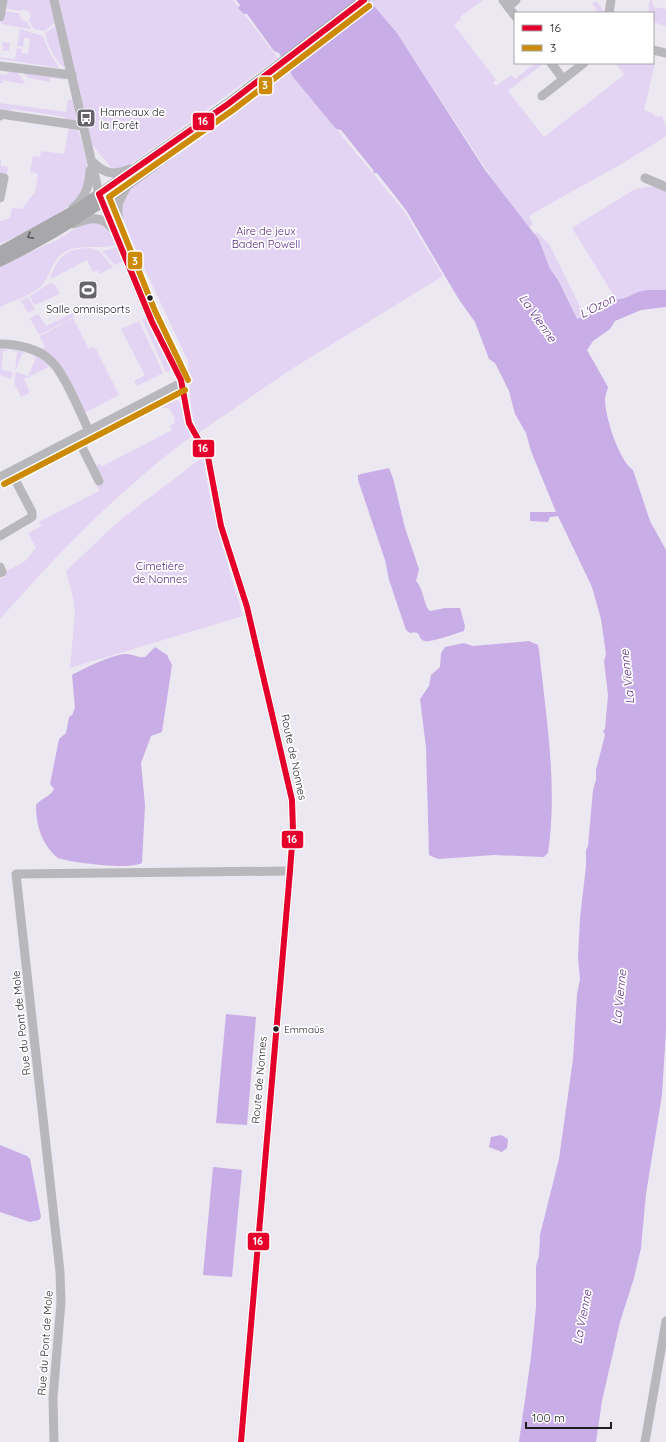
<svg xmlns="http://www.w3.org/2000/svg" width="666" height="1442" viewBox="0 0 666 1442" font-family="Quicksand,sans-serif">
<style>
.green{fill:#e3d4f4}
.water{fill:#c9ade7}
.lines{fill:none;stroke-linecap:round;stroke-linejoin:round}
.minor{stroke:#b8b7bb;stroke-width:9}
.major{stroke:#a8a7aa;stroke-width:11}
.bus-1-casing{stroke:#fff;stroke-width:9}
.bus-2-casing{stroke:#fff;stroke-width:9}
.bus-1{stroke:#e4002b;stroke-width:6}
.bus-2{stroke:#cc8a07;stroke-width:6}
.oneway{stroke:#5d5b5f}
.bus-dot{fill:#1f1c22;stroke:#fff;stroke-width:1.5}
.labels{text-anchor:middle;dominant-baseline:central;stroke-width:3.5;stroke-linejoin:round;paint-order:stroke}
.bus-label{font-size:10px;fill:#1f1c22;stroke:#fff;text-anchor:start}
.poi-label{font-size:11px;fill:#1f1c22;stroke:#fff;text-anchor:start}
.park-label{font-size:11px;fill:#572581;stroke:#fff}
.street-label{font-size:11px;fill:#1f1c22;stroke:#fff}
.water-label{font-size:12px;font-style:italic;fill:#592682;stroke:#fff}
.line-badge{stroke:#fff;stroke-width:1.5}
.badge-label{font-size:11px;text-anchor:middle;font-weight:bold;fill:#fff}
</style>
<rect width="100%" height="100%" fill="#ece8f1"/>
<g class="green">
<polygon points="5,0 51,0 56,22 44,31 34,29 29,21 31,16 28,11 23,9 20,11 4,8"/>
<polygon points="57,0 233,0 278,58 141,157 126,167 114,171 90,142"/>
<path d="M 371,0 L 483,0 L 460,17 L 461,19 L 454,25 L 496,80 L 493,82 L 496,86 L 511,75 L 515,79 L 535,63 L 544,63 L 508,91 L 544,137 L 624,75 L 616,63 L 655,64 L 644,110 L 654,114 L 655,117 L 662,116 L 666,127 L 666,136 C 622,166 574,189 529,216 L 533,225 L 529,227 L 497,186 L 397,33 L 370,1 Z"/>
<polygon points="650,0 652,0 654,7 666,9 666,26 653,22 653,13 648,13"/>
<polygon points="596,1 604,11 604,13 599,13 592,4"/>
<polygon points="3,11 19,13 21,19 27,22 31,29 1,24"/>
<path d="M 57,25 L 67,69 C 57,65 47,44 45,33 Z"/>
<path d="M 20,29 L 43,36 C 46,47 53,58 59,68 L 0,59 L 0,57 L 15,59 L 17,48 L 22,49 L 22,53 L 28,54 L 30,39 L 24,38 L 23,47 L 17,46 Z"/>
<polygon points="2,42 10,43 9,51 1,50 3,48"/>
<polygon points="284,66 404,211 443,276 290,370 197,434 191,407 188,361 135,248 122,216 121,201 133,186"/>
<polygon points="8,71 17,72 25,83 22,84 3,80 3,83 0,83 0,74 7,75"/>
<polygon points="23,73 66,79 67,80 50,78 50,82 29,78"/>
<polygon points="68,99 74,100 77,121 65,121 65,117 12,109 11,113 0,111 0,103 66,112"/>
<path d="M 69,128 L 78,130 C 81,141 85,154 87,165 C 93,208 31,229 0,244 L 0,221 L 10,218 L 12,208 L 22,209 L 35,192 L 38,174 L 30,172 L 33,156 L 40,157 L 41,151 L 64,154 Z"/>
<polygon points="0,160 1,160 1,166 8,167 7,175 0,174"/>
<polygon points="654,186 666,190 666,290 643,291 625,298 616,299 572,228 635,189"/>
<path d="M 98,222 L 108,228 L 116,245 C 99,250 81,243 65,252 C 51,259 51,276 41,286 C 31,296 12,301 0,307 L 0,266 L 57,240 L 83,224 Z"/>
<polygon points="537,232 549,244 584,315 576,320 557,278 550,271 533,234"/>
<polygon points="119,247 124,261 115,265 102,251"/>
<path d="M 89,248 L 99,251 L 113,267 L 100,274 L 98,270 L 93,272 L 87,260 L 53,278 L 50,278 C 59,256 65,249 89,248 Z"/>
<polygon points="50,283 55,284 60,294 34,305 30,296"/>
<polygon points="28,297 35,309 28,313 21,301"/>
<polygon points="73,313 74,317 39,335 30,318 38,314 46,326"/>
<path d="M 73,318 L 89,349 L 92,347 L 96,349 L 119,395 L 84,413 C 75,394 61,357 41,349 L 45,347 L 40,336 Z"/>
<polygon points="146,318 171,370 166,372 142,319"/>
<polygon points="139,321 163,373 137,386 134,381 145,375 121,329"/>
<polygon points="0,349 8,350 8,351 3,351 2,370 13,372 11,379 0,375"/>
<polygon points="12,350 28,353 22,353 15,372 17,352 12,351"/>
<polygon points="33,355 45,361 53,371 49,367 24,379 30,393 21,397 14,383 16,372 28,376 36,358"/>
<path d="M 172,397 L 180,402 L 185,425 L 192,436 C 121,488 58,553 0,619 L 0,579 L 6,576 L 5,572 L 25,561 L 36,548 L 28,533 L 41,526 L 39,522 L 99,491 L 96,485 L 99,484 C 98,477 94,467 99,463 L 101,467 L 172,430 L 170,426 L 174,423 L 175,418 L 169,408 L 163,408 L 161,404 L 143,414 L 141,410 L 165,398 Z"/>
<polygon points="124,419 127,425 125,426 124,424 87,442 88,445 86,446 82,439"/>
<path d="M 203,457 C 211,512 227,563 243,616 L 70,668 L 75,613 L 73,597 L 66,571 L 120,520 Z"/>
</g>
<g class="water">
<path d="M 236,0 L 369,0 L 397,33 L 485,170 L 539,240 L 550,269 L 558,280 L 577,319 L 606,307 L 613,300 L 625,298 L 638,292 L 647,290 L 666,290 L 666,307 L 641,310 L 615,321 L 610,329 L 593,341 L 587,350 L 608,387 C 607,391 605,396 605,400 C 605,416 619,461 633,470 L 650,521 L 666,550 L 666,1030 L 662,1095 L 646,1194 L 641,1248 L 634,1278 L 620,1322 L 602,1401 L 596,1442 L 519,1442 L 531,1357 L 536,1307 L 536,1266 L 539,1256 L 540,1235 L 559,1159 L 573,1059 L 577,994 L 580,979 L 578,958 L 580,918 L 586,866 L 586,850 L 588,846 L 593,790 L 596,780 L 596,770 L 605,735 L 603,731 L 605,729 L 608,695 L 604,661 L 606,654 L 601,619 L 592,587 L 558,516 L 550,517 L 548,522 L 530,521 L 530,512 L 556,512 L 531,451 L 526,433 L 515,414 L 509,391 L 495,363 L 489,359 L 475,322 L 458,298 L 406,210 L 377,173 L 373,173 L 374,171 L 341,130 L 336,129 L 293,77 L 279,53 L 274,51 L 247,14 L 244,14 L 238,8 L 240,5 Z"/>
<path d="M 389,468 L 393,478 L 405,528 L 419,569 L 416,581 C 424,590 424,606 430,611 L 445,608 L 460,608 L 465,626 L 464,631 C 458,633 429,643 424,641 C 416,637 423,631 410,633 L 406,630 L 389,580 L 385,560 L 358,480 L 358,475 L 361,474 Z"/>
<path d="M 529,641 L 538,645 L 539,650 C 546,717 558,786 548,853 L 544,857 L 494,855 L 438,859 L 429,855 L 426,747 L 420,699 L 429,686 L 431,675 L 440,667 L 441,653 L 445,647 L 464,643 L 473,646 Z"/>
<path d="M 155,647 L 167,655 L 172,665 L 162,732 L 151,736 L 141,763 L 145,805 L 142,863 C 130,870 73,863 58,858 C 42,845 36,826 36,805 C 41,798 50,797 54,789 L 50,784 L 59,739 L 66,733 L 69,717 L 72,715 L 75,708 L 72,675 C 82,669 116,653 126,654 C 133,654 138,658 145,657 Z"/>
<polygon points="226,1014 256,1017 247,1125 216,1123"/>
<polygon points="501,1135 508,1139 507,1148 502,1152 489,1147 491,1137"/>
<polygon points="0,1145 27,1156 30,1159 41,1217 39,1220 30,1222 0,1212"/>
<polygon points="213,1167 242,1170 232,1277 203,1275"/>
</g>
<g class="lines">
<g class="minor">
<polyline points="54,0 99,194 152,322 181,380 189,423 208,457 221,526 247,607 292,800 293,831 290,871 241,1442"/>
<polyline points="503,0 515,16"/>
<polyline points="508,7 516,0"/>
<polyline points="609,13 611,0"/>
<polyline points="0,17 3,0"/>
<polyline points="653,50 666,53"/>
<polyline points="551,63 563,79"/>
<polyline points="0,66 72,75"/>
<polyline points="542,96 584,63"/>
<polyline points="0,116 0,114 83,126"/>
<path d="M 94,163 C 106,175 115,175 130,169"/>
<polyline points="0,177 4,178 0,198"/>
<polyline points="645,178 666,187"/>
<path d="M 73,208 C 86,197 89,186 90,170"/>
<path d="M 73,224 C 87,219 100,214 111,227"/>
<polyline points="118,232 118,204 127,186"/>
<path d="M 0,344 C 18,344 40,349 52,362 C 64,373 81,414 89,431"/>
<polyline points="77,437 99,481"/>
<polyline points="0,477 181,383"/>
<polyline points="0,536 32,517 32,512 11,472"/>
<polyline points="0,567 2,572 0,573"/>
<polyline points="54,1442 53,1398 61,1302 60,1272 16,874 290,871"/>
<polyline points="645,1442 666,1321"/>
</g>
<g class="major">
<polyline points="0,252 81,207 228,104 364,0"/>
<path d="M 0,261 C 67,229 121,190 179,146"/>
</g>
<defs>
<polyline id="bus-1" points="241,1442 290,871 293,831 292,800 247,607 221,526 208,457 189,423 181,380 152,322 99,194 228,104 364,0"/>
<g id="bus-2">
<polyline points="188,380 155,311 109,197 233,110 369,6"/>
<polyline points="4,484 185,390"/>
</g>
</defs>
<use href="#bus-1" class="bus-1-casing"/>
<use href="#bus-2" class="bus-2-casing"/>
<use href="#bus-1" class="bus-1"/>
<use href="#bus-2" class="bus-2"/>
</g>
<defs><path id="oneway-chevron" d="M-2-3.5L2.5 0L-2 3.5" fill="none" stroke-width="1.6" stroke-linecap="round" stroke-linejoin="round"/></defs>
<use class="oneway" href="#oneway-chevron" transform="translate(30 236) rotate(152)"/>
<defs>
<symbol id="bus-square" viewBox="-11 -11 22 22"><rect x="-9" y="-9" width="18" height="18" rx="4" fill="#67636a" stroke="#fff"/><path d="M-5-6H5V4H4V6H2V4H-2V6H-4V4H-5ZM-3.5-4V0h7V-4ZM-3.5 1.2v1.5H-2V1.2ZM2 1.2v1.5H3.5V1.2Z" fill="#fff"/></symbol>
<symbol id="stadium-square" viewBox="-11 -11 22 22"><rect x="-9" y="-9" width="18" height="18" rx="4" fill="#67636a" stroke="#fff"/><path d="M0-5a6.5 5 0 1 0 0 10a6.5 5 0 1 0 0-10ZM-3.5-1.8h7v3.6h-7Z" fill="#fff"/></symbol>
</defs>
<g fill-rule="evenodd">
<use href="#bus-square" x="75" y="107" width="22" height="22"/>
<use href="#stadium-square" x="77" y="279" width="22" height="22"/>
</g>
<g class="bus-dot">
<circle cx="150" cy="298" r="3.5"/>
<circle cx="276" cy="1029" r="3.5"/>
</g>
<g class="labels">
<g class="bus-label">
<text x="284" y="1029">Emmaüs</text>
</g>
<g class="poi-label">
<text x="100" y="112">Hameaux de<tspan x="100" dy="13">la Forêt</tspan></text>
<text x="88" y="309" text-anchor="middle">Salle omnisports</text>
</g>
<g class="park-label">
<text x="266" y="231">Aire de jeux<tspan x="266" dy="13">Baden Powell</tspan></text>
<text x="160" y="566">Cimetière<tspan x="160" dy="13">de Nonnes</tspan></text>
</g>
<g class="street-label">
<text transform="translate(294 757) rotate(78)">Route de Nonnes</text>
<text transform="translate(21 1023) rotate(-96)">Rue du Pont de Mole</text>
<text transform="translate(259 1080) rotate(-85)">Route de Nonnes</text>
<text transform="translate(45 1343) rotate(-86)">Rue du Pont de Mole</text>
</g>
<g class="water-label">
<text transform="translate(597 306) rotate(-27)">L'Ozon</text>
<text transform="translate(538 318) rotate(55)">La Vienne</text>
<text transform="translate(627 677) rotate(-96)">La Vienne</text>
<text transform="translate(619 997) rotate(-84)">La Vienne</text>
<text transform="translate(582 1317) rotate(-79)">La Vienne</text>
</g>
</g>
<g class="line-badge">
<rect x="258" y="76" width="15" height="19" rx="4" fill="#cc8a07"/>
<rect x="192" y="112" width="23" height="19" rx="4" fill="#e4002b"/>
<rect x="127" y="251" width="16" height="19" rx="4" fill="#cc8a07"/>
<rect x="192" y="439" width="23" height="19" rx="4" fill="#e4002b"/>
<rect x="281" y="830" width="23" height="19" rx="4" fill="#e4002b"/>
<rect x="247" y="1232" width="23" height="19" rx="4" fill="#e4002b"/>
</g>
<g class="badge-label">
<text x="265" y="89">3</text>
<text x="203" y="125">16</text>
<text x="135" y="265">3</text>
<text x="203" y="452">16</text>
<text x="292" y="843">16</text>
<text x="258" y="1245">16</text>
</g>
<rect x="514" y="12" width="140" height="52" fill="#ffffff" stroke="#a5a4a7"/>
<rect x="522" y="25" width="20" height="6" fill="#e4002b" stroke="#a5a4a7"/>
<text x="550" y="32" font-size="12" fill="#1f1c22">16</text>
<rect x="522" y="45" width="20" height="6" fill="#cc8a07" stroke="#a5a4a7"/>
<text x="550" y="52" font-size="12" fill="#1f1c22">3</text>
<path d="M526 1422v6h85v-6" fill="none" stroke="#1f1c22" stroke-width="2"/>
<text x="532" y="1422" font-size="12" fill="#1f1c22" stroke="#ffffff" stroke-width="3" paint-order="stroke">100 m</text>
</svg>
